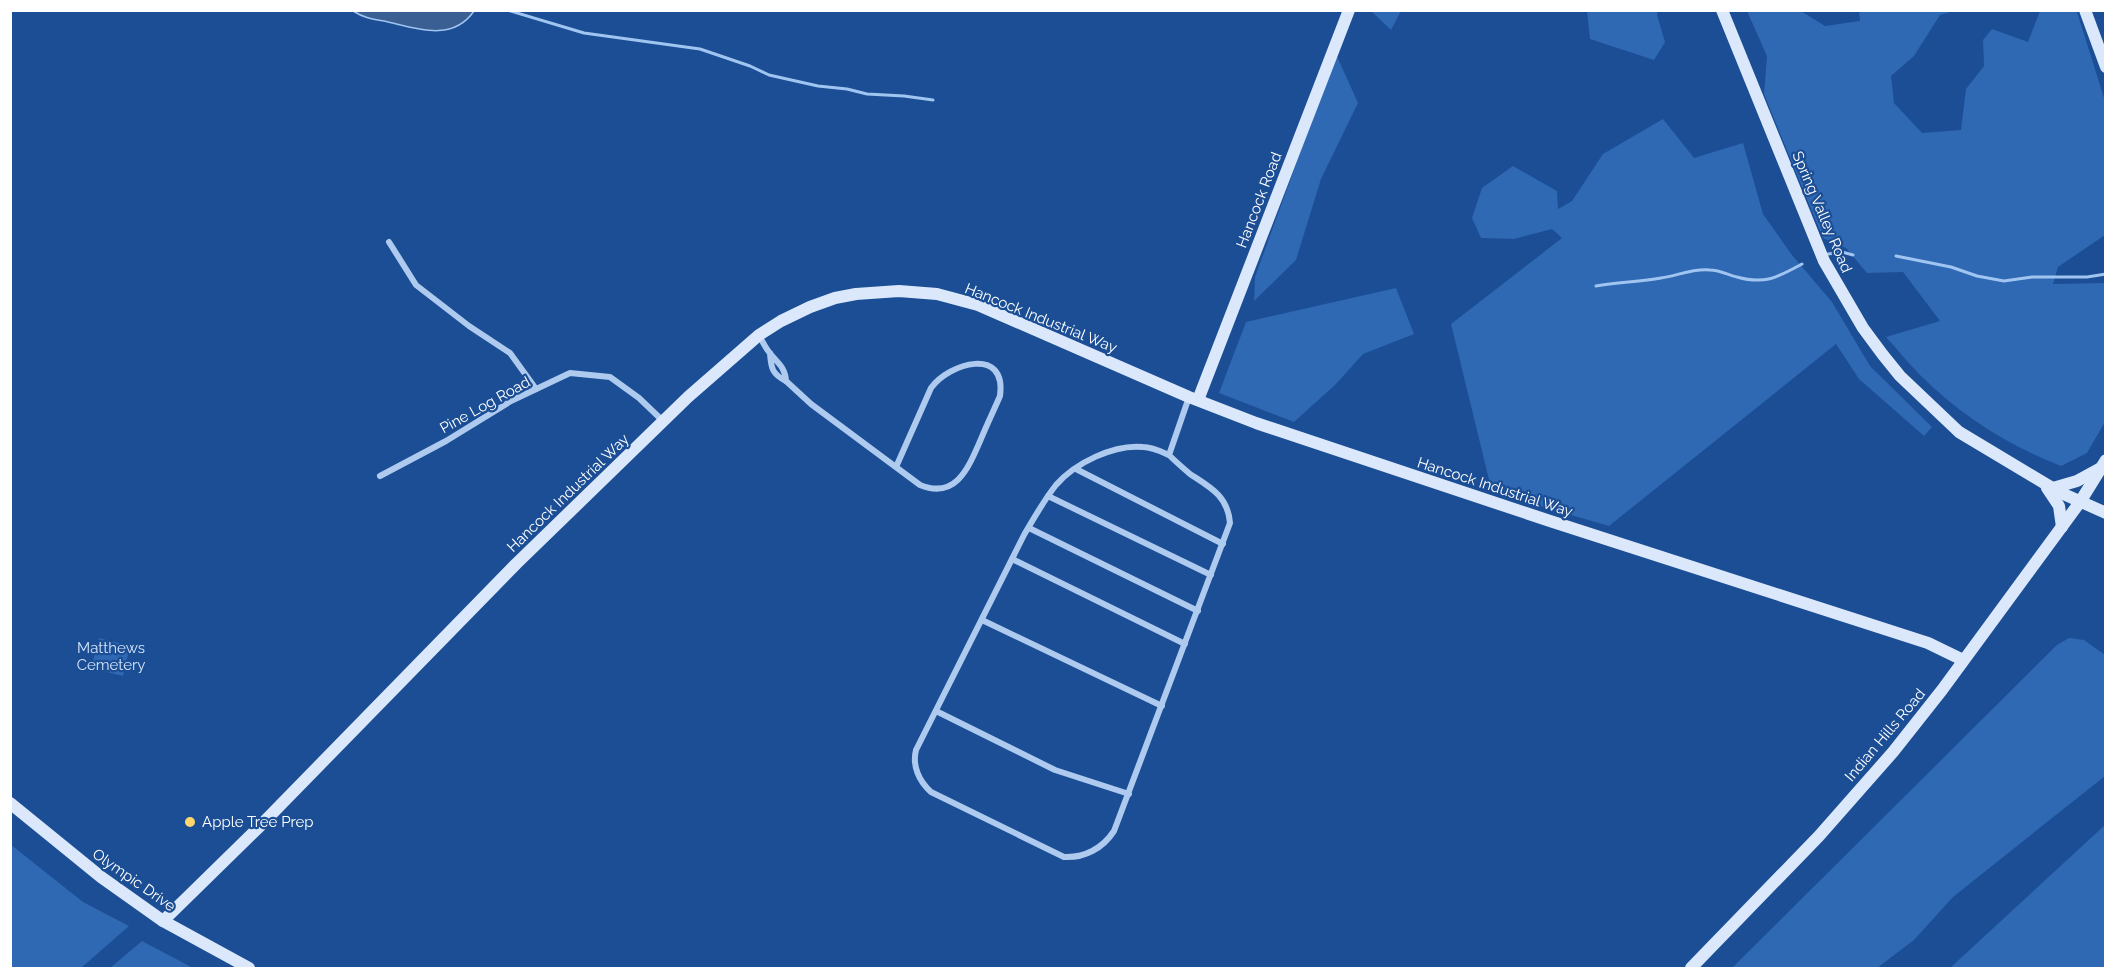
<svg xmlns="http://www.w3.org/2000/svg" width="2116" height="979" viewBox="0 0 2116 979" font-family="Raleway,sans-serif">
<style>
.green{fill:#2f68b3}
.water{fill:#3a5f92;stroke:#a1c5f1;stroke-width:1.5}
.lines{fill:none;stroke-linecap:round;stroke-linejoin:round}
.stream{stroke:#a1c5f1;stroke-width:3}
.street{stroke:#aecaef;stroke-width:6}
.secondary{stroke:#dbe8fb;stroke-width:12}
.poi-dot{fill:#ffd76c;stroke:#1b4e95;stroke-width:2}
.labels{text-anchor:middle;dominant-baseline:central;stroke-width:4.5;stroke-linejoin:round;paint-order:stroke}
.street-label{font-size:15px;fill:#fff;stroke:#1b4e95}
.park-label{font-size:15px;fill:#d4e5fb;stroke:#1b4e95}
.poi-label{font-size:15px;fill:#fff;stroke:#1b4e95;text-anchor:start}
</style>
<rect width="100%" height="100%" fill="#1b4e95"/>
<g class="green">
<path d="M 2071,10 L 2077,12 L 2105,101 L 2105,235 L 2058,267 L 2053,284 L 2105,283 L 2105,422 L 2087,453 L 2061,466 C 2009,446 1960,415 1920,375 C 1908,363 1898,350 1886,337 L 1940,321 L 1903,272 L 1867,273 L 1846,248 L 1823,238 L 1764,94 L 1767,56 L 1747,11 L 1801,11 L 1825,26 L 1860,21 L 1859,11 L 1954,11 L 1940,15 L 1914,56 L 1891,76 L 1894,103 L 1922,133 L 1961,130 L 1966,89 L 1984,66 L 1983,40 L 1992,29 L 2028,42 L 2040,11 Z"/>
<polygon points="1371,11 1370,11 1401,11 1391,30"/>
<polygon points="1587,11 1658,11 1657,15 1665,42 1654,60 1590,39"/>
<polygon points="1336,54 1358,103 1321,179 1296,260 1254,301 1255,277"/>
<polygon points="1663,119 1694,158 1743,143 1763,214 1792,255 1832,302 1870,366 1932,427 1924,436 1859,379 1836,344 1609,526 1492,492 1451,324 1562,238 1552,229 1514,239 1481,238 1472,218 1482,188 1513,166 1557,191 1558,209 1572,201 1603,154"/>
<polygon points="1396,288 1414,334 1363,354 1336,384 1294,422 1219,393 1246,322"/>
<polygon points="99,638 130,646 123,676 91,668"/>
<polygon points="2069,638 2084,640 2105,655 2105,776 1953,897 1914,940 1877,968 1732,968 2057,645"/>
<polygon points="2105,825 2105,968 1950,968"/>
<polygon points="10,844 83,902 129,926 81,968 11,968"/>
<polygon points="142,941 193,968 110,968"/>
</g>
<path class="water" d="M 353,11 L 474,11 C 452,43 415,28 384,21 C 373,19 364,18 353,11 Z"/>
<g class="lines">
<g class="stream">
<polyline points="507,10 584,33 700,49 750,66 769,75 818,86 847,89 867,94 904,96 933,100"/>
<polyline points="1828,254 1842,252 1853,255"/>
<polyline points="1896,256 1951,267 1977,276 2004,281 2032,277 2087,277 2106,274"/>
<path d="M 1596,286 C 1618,282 1639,282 1661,278 C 1677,276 1693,268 1710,270 C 1719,270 1729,275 1737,277 C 1765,285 1778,277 1802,264"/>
</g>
<g class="street">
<polyline points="389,242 416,285 469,326 510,353 536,389"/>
<path d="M 759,335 C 762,341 765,347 769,352 C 777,363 785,366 786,381 C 772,374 771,368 770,353"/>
<path d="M 786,381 L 811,404 L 920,485 C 957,500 969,466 981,439 C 987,424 994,410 1000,396 C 1007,346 949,363 931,388 L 896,467"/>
<path d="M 1169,455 C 1176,462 1183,468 1190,474 C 1210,487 1228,496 1230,523 L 1114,831 C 1103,848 1085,858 1064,857 L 931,792 C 919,781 912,766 916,750 L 1024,535 C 1034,518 1044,500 1056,485 C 1075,463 1114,444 1143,447 C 1152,447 1160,451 1169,455 L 1189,397"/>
<polyline points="1076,469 1223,544"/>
<polyline points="380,476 446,441 511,401 570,373 610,377 639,398 663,421"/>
<polyline points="1048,496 1211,575"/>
<polyline points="1029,528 1198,611"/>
<polyline points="1012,559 1185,644"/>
<polyline points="982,620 1162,706"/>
<polyline points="936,711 1055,770 1129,794"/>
</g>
<g class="secondary">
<polyline points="1722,10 1824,261 1863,328 1883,355 1900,376 1959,432 2059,492 2106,513"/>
<polyline points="2085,10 2106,67"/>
<polyline points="1198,400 1349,10"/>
<polyline points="2047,488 2059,506 2062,527"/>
<polyline points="2053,488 2077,481 2099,469"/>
<polyline points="10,803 101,877 163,921 249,968"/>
<polyline points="163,921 257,829 516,564 688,397 759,335 781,321 810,307 835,298 856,294 899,291 937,294 978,305 1189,397 1256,423 1550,521 1928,643 1963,660"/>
<polyline points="1691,968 1819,836 1893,752 1942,690 2080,502 2106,460"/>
</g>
</g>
<circle class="poi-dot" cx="190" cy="822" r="6"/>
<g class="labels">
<g class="street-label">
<text transform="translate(1259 200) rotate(-69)">Hancock Road</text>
<text transform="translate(1822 212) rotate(67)">Spring Valley Road</text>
<text transform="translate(1041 318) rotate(22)">Hancock Industrial Way</text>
<text transform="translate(485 405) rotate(-29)">Pine Log Road</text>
<text transform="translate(1495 487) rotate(18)">Hancock Industrial Way</text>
<text transform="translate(568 493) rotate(-44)">Hancock Industrial Way</text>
<text transform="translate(1885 735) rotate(-50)">Indian Hills Road</text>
<text transform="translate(134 880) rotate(35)">Olympic Drive</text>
</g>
<g class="park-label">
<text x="111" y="648">Matthews<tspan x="111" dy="17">Cemetery</tspan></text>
</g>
<g class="poi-label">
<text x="202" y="822">Apple Tree Prep</text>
</g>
</g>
<rect width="2116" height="979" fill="none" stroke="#ffffff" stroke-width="24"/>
</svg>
